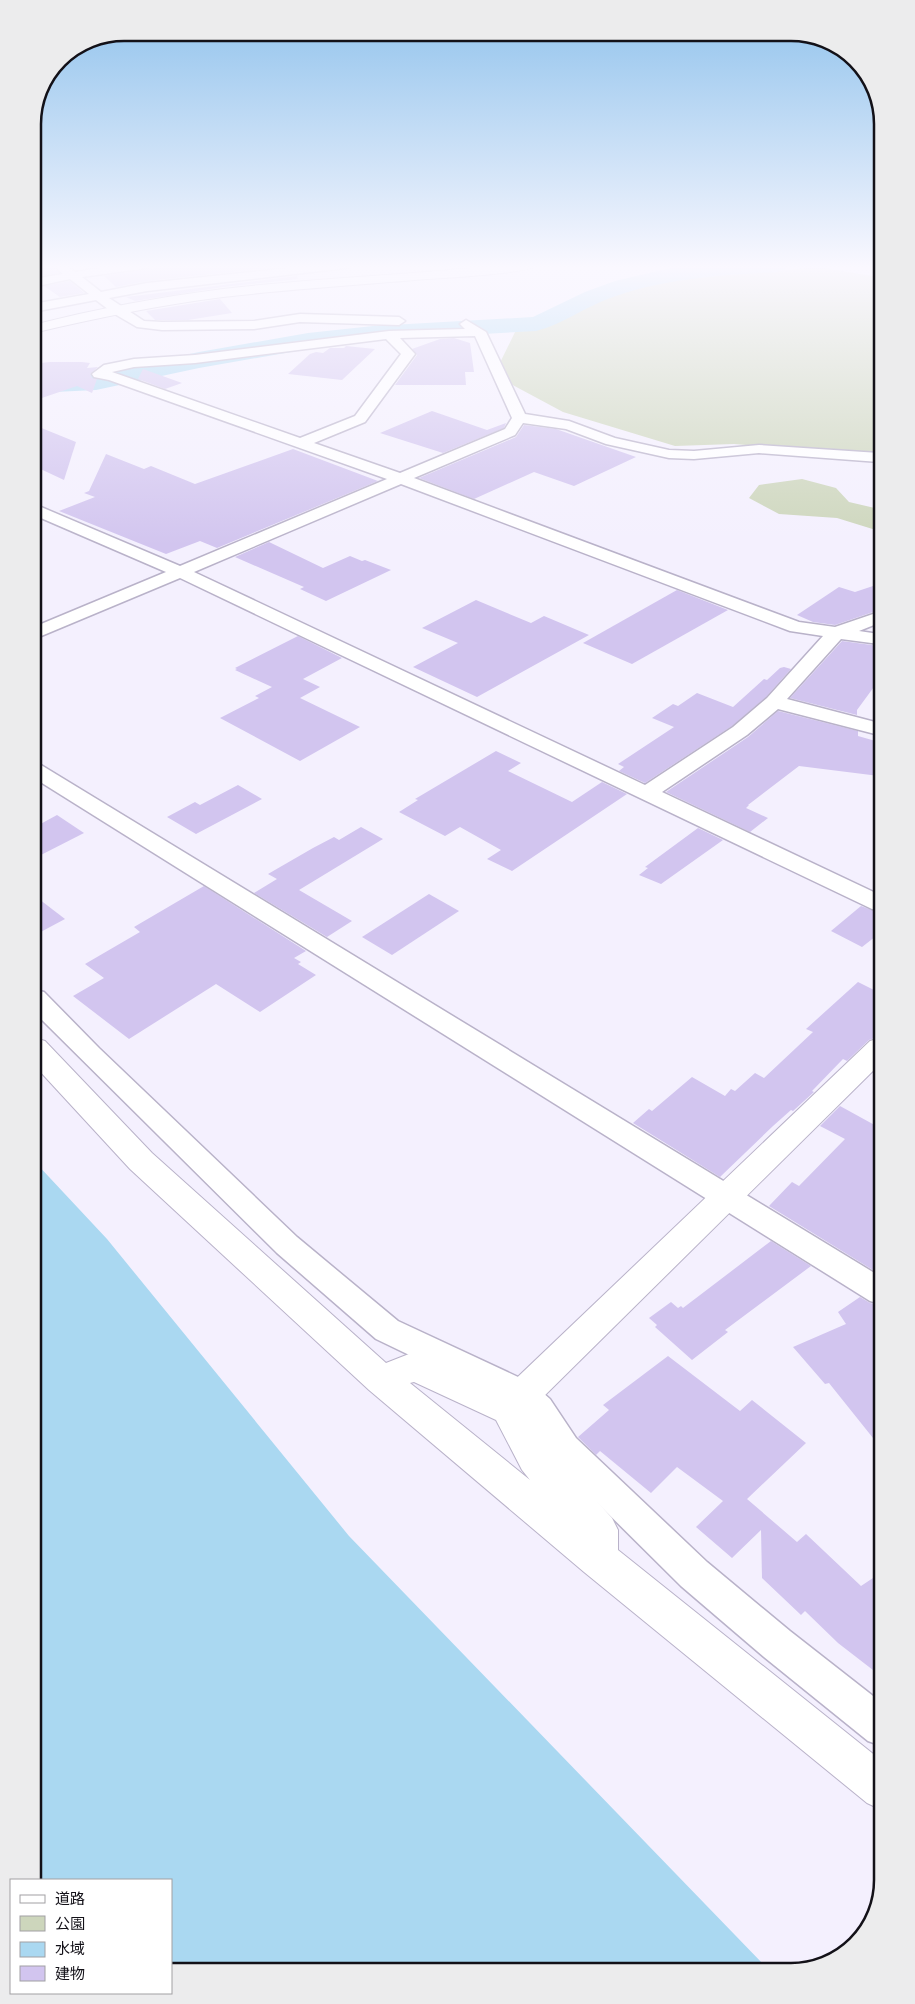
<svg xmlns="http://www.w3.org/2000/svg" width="915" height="2004" viewBox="0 0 915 2004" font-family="Commissioner,'Noto Sans JP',sans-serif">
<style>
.green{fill:#cdd6bc}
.water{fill:#aad8f1}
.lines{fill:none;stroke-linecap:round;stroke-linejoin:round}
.river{fill:#aad8f1;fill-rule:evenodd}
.building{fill:#d2c5ef}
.minor-casing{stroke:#b9b2c9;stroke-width:3}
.tertiary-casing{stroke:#b9b2c9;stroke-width:2}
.minor{fill:#fff;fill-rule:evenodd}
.tertiary{fill:#fff;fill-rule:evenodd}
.rim{fill:none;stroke:#131118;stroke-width:2.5}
</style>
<rect width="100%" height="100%" fill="#f4f0fe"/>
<g class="green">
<polygon points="819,267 878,277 879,456 734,444 675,446 563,412 494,375 517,328 660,281"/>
<polygon points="802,479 836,488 849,502 879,509 879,531 837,518 779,514 749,498 759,485"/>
</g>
<polygon class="water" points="35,1162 107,1239 349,1536 766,1967 171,1971 171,1880 37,1880"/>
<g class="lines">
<path class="river" d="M 696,265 L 788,265 L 785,270 L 777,272 C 722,275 666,278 613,297 C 586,306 564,324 536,331 L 373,340 L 308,349 L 199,368 L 96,390 L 33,393 L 33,377 L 96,374 L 199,352 L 308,333 L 373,326 L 533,317 L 585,292 L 615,281 L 666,269 Z"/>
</g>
<g class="building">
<polygon points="33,265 51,265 59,273 33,277"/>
<polygon points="175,265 297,265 147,281 116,287 104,276"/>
<polygon points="297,276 298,279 223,287 135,301 126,297"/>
<polygon points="70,281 84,293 60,297 44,286"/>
<polygon points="220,299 232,313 188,320 155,320 146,311"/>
<polygon points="454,338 470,343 474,372 465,372 466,385 395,385 417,355 412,349 440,339"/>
<polygon points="346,346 375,349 342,380 288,374 310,354 316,352 323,353 330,348 344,348"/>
<polygon points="50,362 82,362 90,363 87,368 98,367 90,374 92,378 97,379 92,393 77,386 33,401 33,378 37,370 34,369 37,369 40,363"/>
<polygon points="143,369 182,383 165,389 138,379"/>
<polygon points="432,411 487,430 506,423 504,428 443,453 380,433"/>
<polygon points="34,425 76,442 64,480 34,466"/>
<polygon points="524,425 556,429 636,457 574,486 534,472 474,499 419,478 516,437"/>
<polygon points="293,449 378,481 217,548 200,541 166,554 59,511 95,497 84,493 89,491 106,454 144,469 151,466 195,484"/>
<polygon points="269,542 323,568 350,556 362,561 365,560 391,570 326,601 300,589 304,587 235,557"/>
<polygon points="879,584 879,610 835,625 813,622 797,615 839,587 855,592"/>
<polygon points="677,590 728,610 632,664 583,643"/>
<polygon points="476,600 531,623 544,616 589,635 477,697 413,667 458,643 422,628"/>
<polygon points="298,636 342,658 303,679 320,687 300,698 360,727 300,761 220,718 259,698 255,696 272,687 235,670 237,669 235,668"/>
<polygon points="842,641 879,646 879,680 857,710 857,715 790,698"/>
<polygon points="784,667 791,669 766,697 732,726 645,783 619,771 624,767 618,764 674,727 652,718 673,704 678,706 697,693 733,707 764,679 767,680 780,668"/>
<polygon points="778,711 858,731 858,736 879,742 879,776 799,766 748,805 749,805 746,808 768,818 750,832 666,792 748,737"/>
<polygon points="496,751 521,763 508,771 572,802 602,782 627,794 512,871 487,859 501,850 460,827 445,836 399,812 418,800 415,799"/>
<polygon points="238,785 262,799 196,834 167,817 195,802 200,805"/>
<polygon points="57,815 84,833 35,858 35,827"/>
<polygon points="361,827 383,839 299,890 352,921 327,937 254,893 277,879 268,874 313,848 334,837 339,840"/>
<polygon points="698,828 723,840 661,884 639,875 648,868 645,867"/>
<polygon points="204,886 306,951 294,958 301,962 298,964 316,975 260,1012 216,984 129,1039 73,996 104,978 85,964 140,932 134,927"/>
<polygon points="429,894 459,911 392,955 362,937"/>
<polygon points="35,896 65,919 35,935"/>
<polygon points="861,906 880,913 880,933 862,947 831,931"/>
<polygon points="858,982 880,993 880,1036 869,1040 847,1061 843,1059 812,1091 814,1092 793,1111 791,1110 773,1126 720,1177 633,1123 649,1109 652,1111 692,1077 725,1096 731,1089 735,1091 755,1073 764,1078 813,1032 806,1029"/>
<polygon points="840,1106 880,1128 881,1275 769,1206 792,1182 799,1186 845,1139 820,1126"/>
<polygon points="771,1241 811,1266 725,1330 728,1332 692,1360 655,1327 657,1325 649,1318 671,1302 678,1308 681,1306 683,1308"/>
<polygon points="860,1297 870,1303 881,1306 881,1448 829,1383 825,1384 793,1347 846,1324 838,1312"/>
<polygon points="668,1356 740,1411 752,1400 806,1443 747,1499 797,1542 806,1534 861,1586 882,1572 882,1677 838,1643 805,1611 801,1615 762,1578 761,1530 732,1558 696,1527 723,1501 677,1467 651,1493 600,1451 596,1455 578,1437 609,1410 603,1405"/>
</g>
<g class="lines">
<defs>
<g id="minor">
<polygon points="53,265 66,265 75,272 120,265 153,265 147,268 82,277 101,292 147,283 319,265 351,265 350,267 346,268 147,291 109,298 144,321 162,322 254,321 300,314 399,317 405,321 399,325 300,322 254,329 162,330 137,327 113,313 96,300 33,312 33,304 89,294 70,279 33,287 33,279 63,274"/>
<path d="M 466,320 L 486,332 L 525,414 L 569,421 L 615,438 L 669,450 L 694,451 L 759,445 L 879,453 L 879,462 L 759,453 L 694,459 L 669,458 L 606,444 L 566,429 L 523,423 L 515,435 L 414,478 L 799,622 L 835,627 L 879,612 L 879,623 L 859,631 L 879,634 L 879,644 L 841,639 L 787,699 L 879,723 L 879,735 L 778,709 L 747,735 L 662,792 L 880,895 L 880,911 L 872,909 L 180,578 L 34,639 L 34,627 L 166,572 L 34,515 L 34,504 L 180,566 L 387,479 L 109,380 L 94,377 L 92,374 L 104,365 L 134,359 L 195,355 L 389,331 L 465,329 L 460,324 ZM 475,336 L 512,418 L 505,429 L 400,473 L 314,443 L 365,422 L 415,354 L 400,338 ZM 386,339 L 401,354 L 355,416 L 300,438 L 112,372 L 134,367 L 195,363 ZM 401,484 L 790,631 L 823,636 L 767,698 L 733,727 L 645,785 L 194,572 Z"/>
<polygon points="34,763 41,765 881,1277 881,1304 870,1301 34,778"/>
<polygon points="35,990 44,992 99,1048 297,1237 398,1321 533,1384 550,1399 576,1438 707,1562 790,1631 882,1703 882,1746 868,1741 764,1657 681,1586 552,1458 528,1419 511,1404 376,1339 277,1253 35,1013"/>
</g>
<g id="tertiary">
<path d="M 503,265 L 538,265 C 532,273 443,278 427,279 C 359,285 291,289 223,297 C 159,305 96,318 33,333 L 33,325 C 96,309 159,297 223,289 C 316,278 410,275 503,265 Z"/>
<path d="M 35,1038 L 45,1041 L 152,1153 L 386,1363 L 414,1352 L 504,1390 L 870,1041 L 880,1038 L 880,1064 L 529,1411 L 548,1448 L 612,1518 L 618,1530 L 618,1550 L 882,1761 L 882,1810 L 867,1803 L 584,1572 L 369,1390 L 130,1169 L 35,1066 ZM 414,1382 L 496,1420 L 522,1470 L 530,1480 L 410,1383 Z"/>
</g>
</defs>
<use href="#minor" class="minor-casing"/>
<use href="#tertiary" class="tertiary-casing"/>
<use href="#minor" class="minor"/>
<use href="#tertiary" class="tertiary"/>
</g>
<linearGradient id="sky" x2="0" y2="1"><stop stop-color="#8fc2ec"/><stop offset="0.49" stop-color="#faf8ff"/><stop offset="1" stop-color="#faf8ff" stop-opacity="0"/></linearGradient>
<rect width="915" height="545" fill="url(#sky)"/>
<path d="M0 0H915V2004H0ZM124 41H791A83 83 0 0 1 874 124V1880A83 83 0 0 1 791 1963H124A83 83 0 0 1 41 1880V124A83 83 0 0 1 124 41Z" fill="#ececed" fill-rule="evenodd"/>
<path class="rim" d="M124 41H791A83 83 0 0 1 874 124V1880A83 83 0 0 1 791 1963H124A83 83 0 0 1 41 1880V124A83 83 0 0 1 124 41Z"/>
<rect x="10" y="1879" width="162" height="115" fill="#ffffff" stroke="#a1a0a3"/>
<rect x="20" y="1895" width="25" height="8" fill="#ffffff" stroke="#a1a0a3"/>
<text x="55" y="1904" font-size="15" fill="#131118">道路</text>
<rect x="20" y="1916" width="25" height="15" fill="#cdd6bc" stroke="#a1a0a3"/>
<text x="55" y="1929" font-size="15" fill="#131118">公園</text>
<rect x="20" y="1942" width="25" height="15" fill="#aad8f1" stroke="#a1a0a3"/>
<text x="55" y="1954" font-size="15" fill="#131118">水域</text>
<rect x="20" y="1966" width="25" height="15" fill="#d2c5ef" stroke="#a1a0a3"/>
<text x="55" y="1979" font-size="15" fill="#131118">建物</text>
</svg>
